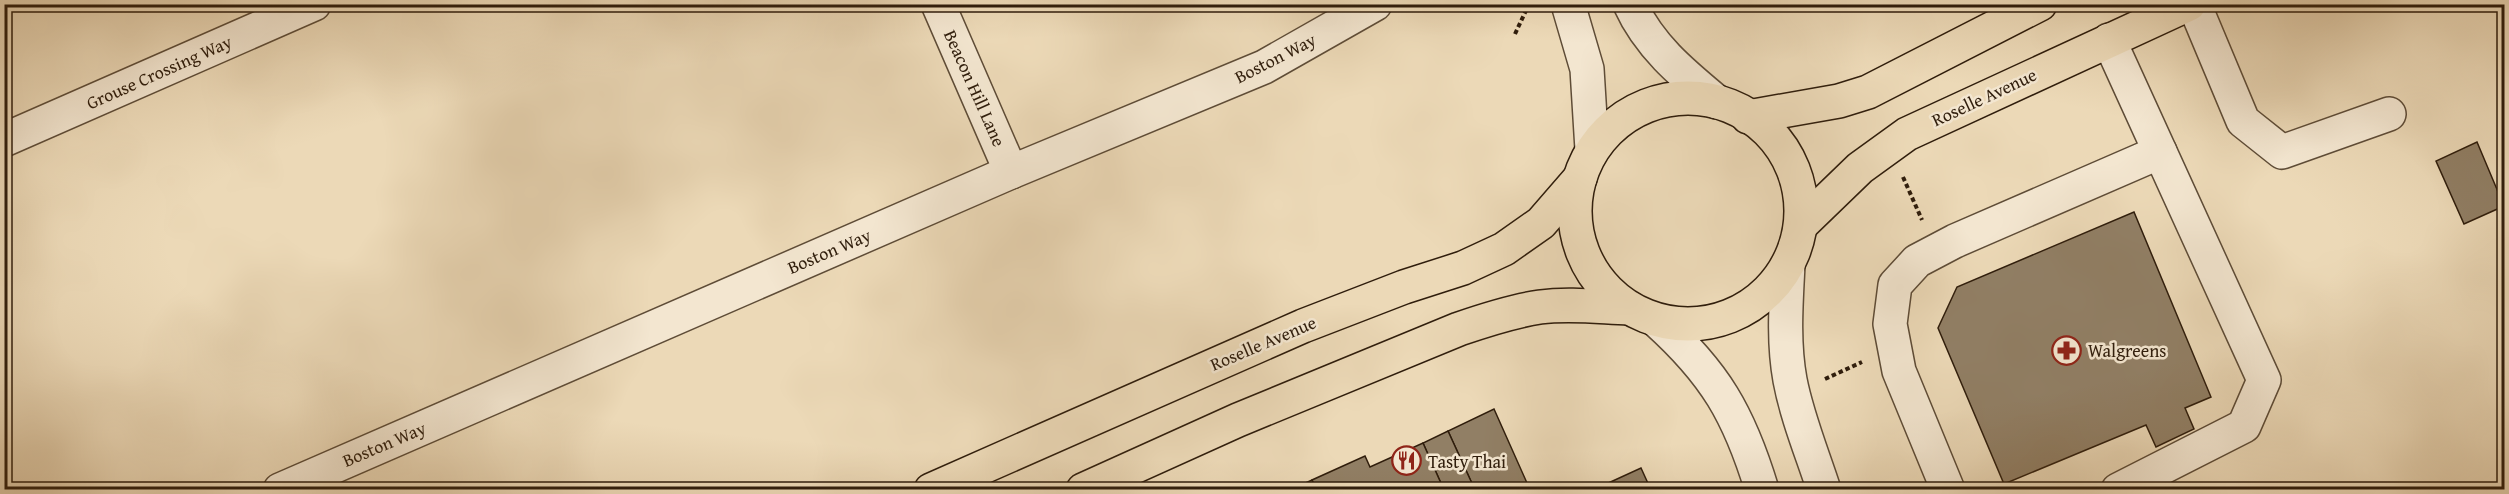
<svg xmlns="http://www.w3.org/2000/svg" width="2509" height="494" viewBox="0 0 2509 494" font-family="'Gentium Book Plus',serif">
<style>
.building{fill:#917f65;stroke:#2f1d0c;stroke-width:1.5}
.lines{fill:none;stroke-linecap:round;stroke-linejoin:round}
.minor-casing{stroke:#5e4c37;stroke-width:36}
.major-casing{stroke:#2f1d0c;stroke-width:36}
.path{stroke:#2f1d0c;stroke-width:4;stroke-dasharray:4.5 3;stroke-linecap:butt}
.minor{stroke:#f3e6d0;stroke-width:33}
.major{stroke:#ecd9b7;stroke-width:33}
.labels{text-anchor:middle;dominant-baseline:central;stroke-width:5;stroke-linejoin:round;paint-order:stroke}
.street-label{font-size:18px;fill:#2f1d0c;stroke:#f3e6d0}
.poi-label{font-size:18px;fill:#2f1d0c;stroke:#f3e6d0;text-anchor:start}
</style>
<rect width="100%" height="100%" fill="#ecd9b7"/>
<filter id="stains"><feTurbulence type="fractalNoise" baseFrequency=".00333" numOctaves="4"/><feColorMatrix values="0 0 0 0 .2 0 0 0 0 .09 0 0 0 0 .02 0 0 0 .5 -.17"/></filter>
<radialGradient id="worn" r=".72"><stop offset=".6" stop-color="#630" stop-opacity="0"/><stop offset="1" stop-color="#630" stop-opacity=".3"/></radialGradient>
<g class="building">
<polygon points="2477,142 2504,206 2464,224 2436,161"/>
<polygon points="2134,212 2211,397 2185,408 2194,429 2156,447 2146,425 2004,484 1938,328 1957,287"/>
<polygon points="1494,409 1527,483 1525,490 1475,490 1448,431"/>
<polygon points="1448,431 1475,490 1444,490 1423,443"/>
<polygon points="1423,443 1444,490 1316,490 1312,480 1365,456 1370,467"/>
<polygon points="1641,468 1651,490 1593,490"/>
<polygon points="1312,480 1316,490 1290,490"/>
</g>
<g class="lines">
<defs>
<g id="minor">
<polyline points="938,4 1011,172"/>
<polyline points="1568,4 1587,69 1592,150"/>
<path d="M 1630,4 C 1649,46 1682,73 1717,102"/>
<polyline points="2194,4 2243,121 2282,152 2389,114"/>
<polyline points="2109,40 2264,380 2244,426 2118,490"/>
<polyline points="4,140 314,4"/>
<path d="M 1788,265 C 1786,303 1783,342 1790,380 C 1797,417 1812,453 1824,490"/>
<path d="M 1656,320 C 1715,373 1739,414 1762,490"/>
<polyline points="280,490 1011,172 1264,67 1375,4"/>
<polyline points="1948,490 1899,371 1890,324 1895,285 1917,261 1955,241 2160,152"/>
</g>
<g id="major">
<circle cx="1688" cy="211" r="113"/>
<polyline points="1748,117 1839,101 1868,92 2040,4"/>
<polyline points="1801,225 1860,168 1907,134 2189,4"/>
<polyline points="931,490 1303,326 1404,287 1463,268 1504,249 1541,223 1580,178"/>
<path d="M 1083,490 L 1238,420 L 1459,329 C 1485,320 1513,311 1540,307 C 1570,303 1600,307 1629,308"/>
</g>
</defs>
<use href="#minor" class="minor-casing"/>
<use href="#major" class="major-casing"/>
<g class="path">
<polyline points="1515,34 1529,4"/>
<polyline points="1903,177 1922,220"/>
<polyline points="1825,379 1862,362"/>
</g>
<use href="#minor" class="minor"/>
<use href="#major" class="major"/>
</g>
<defs>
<symbol id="pharmacy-ring" viewBox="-11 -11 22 22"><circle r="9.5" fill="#f3e6d0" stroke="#8f2418" stroke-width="1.5"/><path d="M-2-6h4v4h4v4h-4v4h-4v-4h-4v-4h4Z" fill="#8f2418"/></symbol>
<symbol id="restaurant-ring" viewBox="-11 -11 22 22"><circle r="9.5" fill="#f3e6d0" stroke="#8f2418" stroke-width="1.5"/><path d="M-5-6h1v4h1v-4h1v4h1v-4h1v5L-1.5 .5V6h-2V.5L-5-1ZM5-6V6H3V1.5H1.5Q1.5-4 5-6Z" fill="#8f2418"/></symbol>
</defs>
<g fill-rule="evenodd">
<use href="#pharmacy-ring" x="2050" y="334" width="33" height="33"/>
<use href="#restaurant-ring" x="1390" y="444" width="33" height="33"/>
</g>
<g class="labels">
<g class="street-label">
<text transform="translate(1275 58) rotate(-27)">Boston Way</text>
<text transform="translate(159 72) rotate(-24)">Grouse Crossing Way</text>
<text transform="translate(975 88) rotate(66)">Beacon Hill Lane</text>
<text transform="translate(1984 97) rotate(-25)">Roselle Avenue</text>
<text transform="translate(829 251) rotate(-23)">Boston Way</text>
<text transform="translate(1263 343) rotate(-23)">Roselle Avenue</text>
<text transform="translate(384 444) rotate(-23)">Boston Way</text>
</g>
<g class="poi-label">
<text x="2088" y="350">Walgreens</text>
<text x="1428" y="461">Tasty Thai</text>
</g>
</g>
<rect width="2509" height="494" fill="none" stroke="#ecd9b7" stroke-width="24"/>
<rect x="6" y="6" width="2497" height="482" fill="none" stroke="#2f1d0c" stroke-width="3"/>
<rect x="12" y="12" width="2485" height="470" fill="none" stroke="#2f1d0c" stroke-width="1.5"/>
<rect width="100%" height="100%" filter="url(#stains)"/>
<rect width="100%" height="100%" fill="url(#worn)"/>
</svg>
